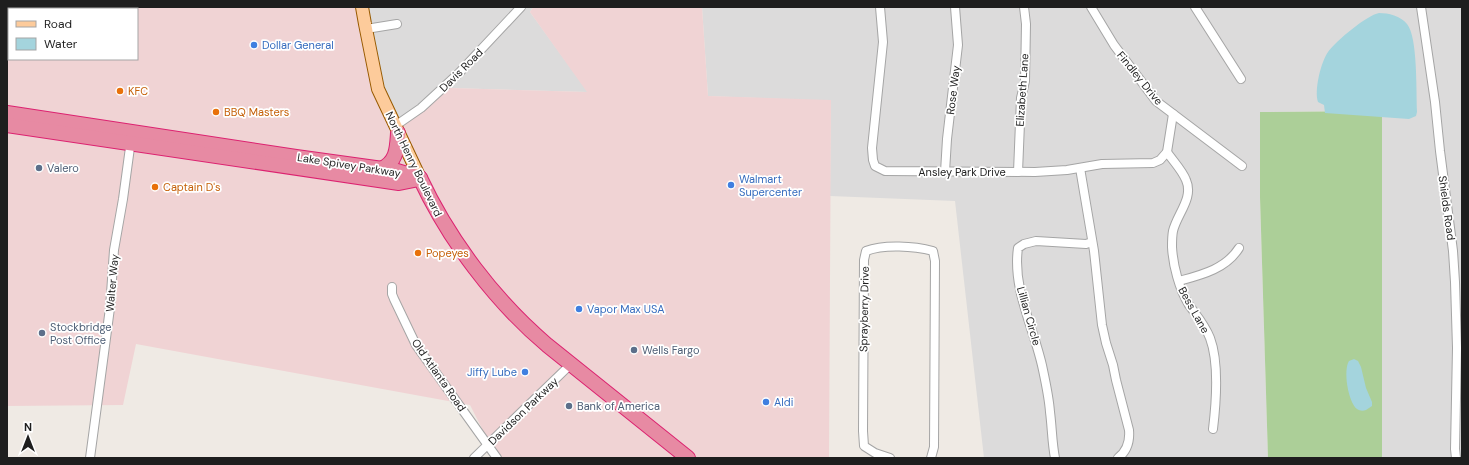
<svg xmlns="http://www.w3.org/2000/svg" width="1469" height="465" viewBox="0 0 1469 465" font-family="'DM Sans',sans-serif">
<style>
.residential{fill:#dcdbdb}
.commercial{fill:#f0d3d4}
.forest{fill:#accf98}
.water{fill:#a4d4dd}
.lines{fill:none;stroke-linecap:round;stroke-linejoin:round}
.street-casing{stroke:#a5a5a5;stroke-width:10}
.primary-casing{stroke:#985a00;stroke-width:14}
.highway-casing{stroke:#dc2270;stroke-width:16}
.street{stroke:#fff;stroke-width:8}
.primary{stroke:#fdcb9b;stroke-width:12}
.highway{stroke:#e78aa3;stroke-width:14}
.shop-dot{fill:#3f7fe0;stroke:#fff;stroke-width:1.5}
.food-dot{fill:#e8710a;stroke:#fff;stroke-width:1.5}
.service-dot{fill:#5c6f8a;stroke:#fff;stroke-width:1.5}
.labels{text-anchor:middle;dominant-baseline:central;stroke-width:3.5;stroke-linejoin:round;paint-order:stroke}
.shop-label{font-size:11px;fill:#366cbe;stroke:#fff;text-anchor:start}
.street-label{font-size:11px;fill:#1e1e1e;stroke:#fff}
.food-label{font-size:11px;fill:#c56008;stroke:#fff;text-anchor:start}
.service-label{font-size:11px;fill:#4e5e75;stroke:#fff;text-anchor:start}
</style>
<rect width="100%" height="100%" fill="#efeae4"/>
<g class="residential">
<polygon points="7,7 133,7 125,9 9,9 9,36 7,37"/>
<polygon points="364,7 533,7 530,12 588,92 450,88 394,127 372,72"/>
<polygon points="702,7 1462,7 1462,458 1382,458 1381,111 1260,112 1260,197 1268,458 984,458 955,201 830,196 831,101 708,96"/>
</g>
<polygon class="commercial" points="133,7 364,7 372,72 394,127 450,88 587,92 530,12 533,7 702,7 708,96 831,100 829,458 497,458 470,405 136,344 123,405 7,406 7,37 9,36 9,59 137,59 137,9 125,9"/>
<polygon class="forest" points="1382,111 1382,458 1268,458 1260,197 1260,112"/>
<g class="water">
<path d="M 1379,13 C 1388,13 1401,16 1407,24 C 1418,37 1416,93 1417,112 L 1416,116 L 1409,119 L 1325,113 L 1324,105 L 1318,102 C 1314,90 1321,62 1328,52 C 1336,41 1367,15 1379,13 Z"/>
<path d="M 1354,359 L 1358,361 L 1361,367 L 1366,388 L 1372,402 L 1372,406 L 1366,410 C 1363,411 1360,411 1357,409 C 1348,402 1343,370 1349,361 Z"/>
</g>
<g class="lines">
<defs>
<g id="street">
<polyline points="880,7 883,42 872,148 873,160 875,166 885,171 1035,172 1067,170 1102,164 1153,163 1160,160 1167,152 1173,114"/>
<polyline points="1091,7 1114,45 1156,101 1242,166"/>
<polyline points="1195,7 1241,79"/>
<polyline points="1421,7 1435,102 1440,151 1453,251 1455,282 1457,348 1455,449 1456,458"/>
<polyline points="366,29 397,24"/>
<polyline points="395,126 421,108 459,73 521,7"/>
<path d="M 1167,152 C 1173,161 1182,170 1186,180 C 1194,198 1177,214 1173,231 C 1172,236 1172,242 1172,247 C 1173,265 1179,289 1189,305 C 1197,316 1205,325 1210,338 C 1219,362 1216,404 1213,429"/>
<path d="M 1080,168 L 1094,251 L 1102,325 L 1106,343 L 1113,365 L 1116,380 L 1129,430 C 1130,441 1127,451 1118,458"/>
<polyline points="945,172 947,139 958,45 955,7"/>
<polyline points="1018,172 1021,98 1025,81 1026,24 1024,7"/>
<path d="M 1179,281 C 1201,275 1226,269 1239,248"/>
<polyline points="392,287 392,294 394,299 416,345 497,458"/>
<polyline points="90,458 110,308 114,250 123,199 131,140"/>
<polyline points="474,458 571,364"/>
<path d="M 890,458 L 875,453 L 864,446 L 863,431 L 864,260 L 866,251 C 884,244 914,246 933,251 L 935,261 L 934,447 L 931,458"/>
<path d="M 1055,458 C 1052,443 1052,427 1050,412 C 1049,398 1046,384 1043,370 C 1035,330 1012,290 1018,248 L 1024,244 L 1036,241 L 1086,244 L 1092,242"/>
</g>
<polyline id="primary" points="362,7 365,24 378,89 420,178"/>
<g id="highway">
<polyline points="7,113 296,157 397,171 420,178"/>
<polyline points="7,125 399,183 419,179"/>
<path d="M 381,169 C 397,162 397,148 398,133"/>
<path d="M 420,178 C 449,240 495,301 547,345 L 688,458"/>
</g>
</defs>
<use href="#street" class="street-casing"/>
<use href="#primary" class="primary-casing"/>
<use href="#highway" class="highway-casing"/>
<use href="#street" class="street"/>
<use href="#primary" class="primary"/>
<use href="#highway" class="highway"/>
</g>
<g class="shop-dot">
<circle cx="254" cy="45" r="4"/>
<circle cx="731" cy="185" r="4"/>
<circle cx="579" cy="309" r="4"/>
<circle cx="525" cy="372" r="4"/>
<circle cx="766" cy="402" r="4"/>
</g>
<g class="food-dot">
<circle cx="120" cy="91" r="4"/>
<circle cx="216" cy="112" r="4"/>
<circle cx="155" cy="187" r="4"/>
<circle cx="418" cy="253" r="4"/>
</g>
<g class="service-dot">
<circle cx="39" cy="168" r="4"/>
<circle cx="42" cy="333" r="4"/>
<circle cx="634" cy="350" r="4"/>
<circle cx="569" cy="406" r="4"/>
</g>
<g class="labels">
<g class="shop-label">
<text x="262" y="45">Dollar General</text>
<text x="739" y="179">Walmart<tspan x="739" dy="13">Supercenter</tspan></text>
<text x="587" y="309">Vapor Max USA</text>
<text x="517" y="372" text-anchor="end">Jiffy Lube</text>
<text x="774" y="402">Aldi</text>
</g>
<g class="street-label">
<text transform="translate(461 70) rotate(-45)">Davis Road</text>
<text transform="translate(1140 78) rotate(51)">Findley Drive</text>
<text transform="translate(953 90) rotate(-83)">Rose Way</text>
<text transform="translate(1022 90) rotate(-86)">Elizabeth Lane</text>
<text transform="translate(414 164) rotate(64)">North Henry Boulevard</text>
<text transform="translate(349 165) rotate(9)">Lake Spivey Parkway</text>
<text x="962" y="172">Ansley Park Drive</text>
<text transform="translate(1447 208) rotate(82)">Shields Road</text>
<text transform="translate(112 283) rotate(-85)">Walter Way</text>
<text transform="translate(864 309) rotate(-89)">Sprayberry Drive</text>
<text transform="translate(1194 310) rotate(61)">Bess Lane</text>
<text transform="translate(1029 316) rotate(74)">Lillian Circle</text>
<text transform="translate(439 375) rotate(55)">Old Atlanta Road</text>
<text transform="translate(523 411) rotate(-44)">Davidson Parkway</text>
</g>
<g class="food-label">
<text x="128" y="91">KFC</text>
<text x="224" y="112">BBQ Masters</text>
<text x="163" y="187">Captain D's</text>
<text x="426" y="253">Popeyes</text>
</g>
<g class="service-label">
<text x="47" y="168">Valero</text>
<text x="50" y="327">Stockbridge<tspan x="50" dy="13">Post Office</tspan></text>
<text x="642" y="350">Wells Fargo</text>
<text x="577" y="406">Bank of America</text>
</g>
</g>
<rect width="1469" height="465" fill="none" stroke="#1e1e1e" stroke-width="16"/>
<rect x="8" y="8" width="130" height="52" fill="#ffffff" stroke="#a5a5a5"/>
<rect x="16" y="21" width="20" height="6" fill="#fdcb9b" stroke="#a5a5a5"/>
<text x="44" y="28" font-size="12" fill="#1e1e1e">Road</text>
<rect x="16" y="38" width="20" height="12" fill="#a4d4dd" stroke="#a5a5a5"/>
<text x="44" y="48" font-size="12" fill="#1e1e1e">Water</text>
<g transform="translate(28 437)" stroke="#ffffff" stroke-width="3" paint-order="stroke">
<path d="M0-3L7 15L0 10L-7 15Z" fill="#1e1e1e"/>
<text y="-6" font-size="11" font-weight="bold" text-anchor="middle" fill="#1e1e1e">N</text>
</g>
</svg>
